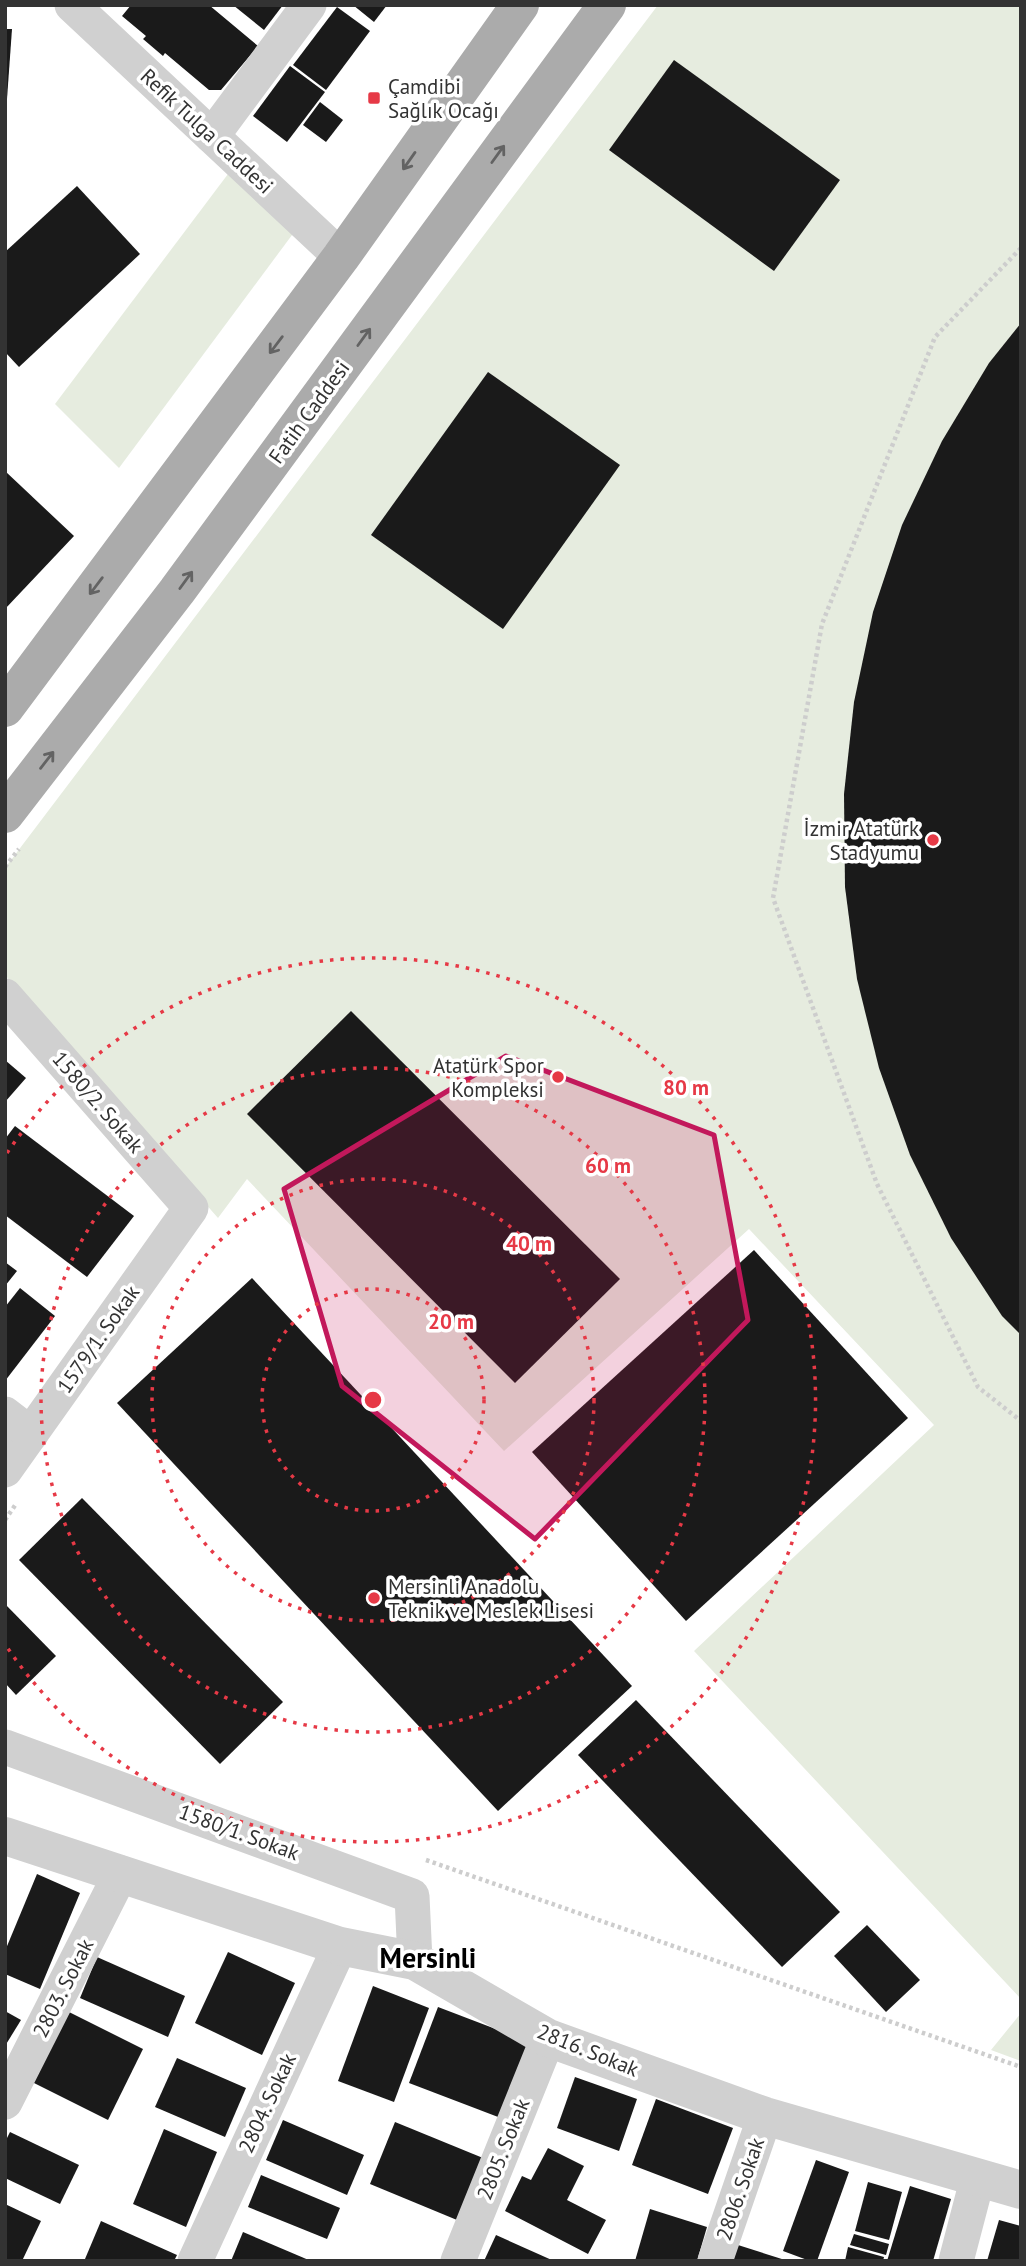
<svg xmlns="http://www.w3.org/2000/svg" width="1026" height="2266" viewBox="0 0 1026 2266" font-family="'PT Sans',sans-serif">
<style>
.green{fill:#e6ecdf}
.building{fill:#1a1a1a}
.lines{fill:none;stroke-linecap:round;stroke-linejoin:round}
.path{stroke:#cdcdcd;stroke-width:4.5;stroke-dasharray:3.5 3.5;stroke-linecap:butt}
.minor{stroke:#d0d0d0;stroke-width:35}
.tertiary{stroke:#d0d0d0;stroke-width:38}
.primary{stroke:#ababab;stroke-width:38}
.oneway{stroke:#636363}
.marked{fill:#c2185b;fill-opacity:0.2;stroke:#c2185b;stroke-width:5;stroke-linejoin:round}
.ring{fill:none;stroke:#e63946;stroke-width:3.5;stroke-dasharray:3.5 7}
.poi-dot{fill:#e63946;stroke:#fff;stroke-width:2.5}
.labels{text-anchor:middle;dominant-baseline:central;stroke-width:7;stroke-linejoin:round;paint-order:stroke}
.poi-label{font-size:21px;fill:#333;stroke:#fff;text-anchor:start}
.street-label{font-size:21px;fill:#333;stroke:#fff}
.district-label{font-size:28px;font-weight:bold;fill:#000;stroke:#fff}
.centre{fill:#e63946;stroke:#fff;stroke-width:3.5}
.ring-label{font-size:21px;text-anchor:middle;font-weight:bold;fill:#e63946;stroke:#fff;stroke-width:7;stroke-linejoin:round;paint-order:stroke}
</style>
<rect width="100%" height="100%" fill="#fff"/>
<g class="green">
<polygon points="658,5 1021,5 1021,1999 694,1651 934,1425 749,1229 504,1451 247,1179 218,1218 5,975 5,868"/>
<polygon points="231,170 295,231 119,468 55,404"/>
<polygon points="1021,2013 1021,2061 991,2050"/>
</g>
<g class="building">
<polygon points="131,5 209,5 258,46 221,90 209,90 165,53 163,56 143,39 146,36 122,16"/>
<polygon points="233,5 283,5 264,30"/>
<polygon points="353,5 387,5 374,22"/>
<polygon points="337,7 370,31 326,90 293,65"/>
<polygon points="5,29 12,29 7,99 5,99"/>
<polygon points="674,60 840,180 774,271 609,150"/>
<polygon points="290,66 325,92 287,142 253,116"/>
<polygon points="320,102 343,120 326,142 303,125"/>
<polygon points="77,186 140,254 19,367 5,352 5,252"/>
<polygon points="1021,323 1021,1335 1002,1316 951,1238 910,1155 879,1068 857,979 845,887 844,794 854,702 873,612 902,525 942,441 989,363"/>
<polygon points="488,372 620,465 503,629 371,535"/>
<polygon points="5,471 74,536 5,609"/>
<polygon points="351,1011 620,1279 515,1383 247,1114"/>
<polygon points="5,1060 26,1078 5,1102"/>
<polygon points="15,1126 134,1216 87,1277 5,1215 5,1139"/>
<polygon points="754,1250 908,1418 686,1621 532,1452"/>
<polygon points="5,1262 17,1271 5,1286"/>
<polygon points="252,1278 632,1686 498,1811 117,1403"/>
<polygon points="20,1288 55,1316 5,1381 5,1307"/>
<polygon points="82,1498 283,1702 220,1764 19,1560"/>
<polygon points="5,1604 56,1656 16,1695 5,1683"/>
<polygon points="636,1700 840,1912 782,1967 578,1755"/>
<polygon points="37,1874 80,1893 40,1989 5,1974 5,1951"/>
<polygon points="867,1925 920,1980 886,2012 834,1956"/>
<polygon points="228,1952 295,1983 262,2055 195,2023"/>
<polygon points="97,1957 185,1996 168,2037 80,1998"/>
<polygon points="373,1986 429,2008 394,2102 338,2081"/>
<polygon points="438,2007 535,2044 506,2120 409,2083"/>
<polygon points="5,2011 21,2020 5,2046"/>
<polygon points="67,2011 143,2049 108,2120 32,2082"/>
<polygon points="177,2058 246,2088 225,2137 155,2107"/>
<polygon points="575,2077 637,2099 619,2151 557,2128"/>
<polygon points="656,2099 733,2128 708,2194 632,2165"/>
<polygon points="283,2120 364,2155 347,2195 266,2160"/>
<polygon points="395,2122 483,2158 457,2220 370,2184"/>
<polygon points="164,2129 217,2152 186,2227 133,2204"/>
<polygon points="10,2132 79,2165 60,2204 5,2178 5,2142"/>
<polygon points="548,2148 584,2166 567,2200 606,2220 588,2254 505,2211 522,2176 531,2180"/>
<polygon points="816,2160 849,2172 817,2261 810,2261 783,2251"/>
<polygon points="261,2175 340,2208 327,2239 248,2207"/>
<polygon points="868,2182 902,2192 889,2240 855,2231"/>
<polygon points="910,2186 951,2199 933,2261 887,2261"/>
<polygon points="5,2204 41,2221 22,2261 5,2261"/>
<polygon points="650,2209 707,2227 697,2261 635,2261"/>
<polygon points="999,2220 1021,2226 1021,2261 987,2261"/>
<polygon points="101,2221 177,2255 174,2261 85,2259"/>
<polygon points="243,2232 311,2261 231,2261"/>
<polygon points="854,2234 889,2244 886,2255 850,2245"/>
<polygon points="496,2235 554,2261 484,2261"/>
<polygon points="738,2245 785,2260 785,2261 733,2261"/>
<polygon points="848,2247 884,2257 883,2261 845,2261"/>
</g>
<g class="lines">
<g class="path">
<polyline points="1021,248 935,337 822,624 773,898 877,1184 978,1387 1021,1421"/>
<polyline points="5,867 19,849"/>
<polyline points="5,1520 16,1504"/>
<polyline points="426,1860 1021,2067"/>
</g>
<g class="minor">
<polyline points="72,5 341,257"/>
<polyline points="212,136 309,5"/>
<polyline points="5,996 191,1208 5,1470"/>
<polyline points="5,1414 31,1434"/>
<polyline points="5,1747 412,1896 415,1961"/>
<polyline points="5,2102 121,1873"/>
<polyline points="195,2261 340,1946"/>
<polyline points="458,2261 548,2038"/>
<polyline points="715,2261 765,2116"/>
<polyline points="956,2261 978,2177"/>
</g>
<polyline class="tertiary" points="5,1836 340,1946 415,1961 548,2038 765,2116 1021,2190"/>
<g class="primary">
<polyline points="5,708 341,257 520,5"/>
<polyline points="5,814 177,591 607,5"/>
</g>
</g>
<defs><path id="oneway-shaft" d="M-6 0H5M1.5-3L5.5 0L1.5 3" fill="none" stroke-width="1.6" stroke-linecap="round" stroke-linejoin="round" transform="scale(1.75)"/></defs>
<g class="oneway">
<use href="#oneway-shaft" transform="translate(498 154) rotate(-54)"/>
<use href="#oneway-shaft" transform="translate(409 161) rotate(125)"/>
<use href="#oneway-shaft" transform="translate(364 337) rotate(-54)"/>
<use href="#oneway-shaft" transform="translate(276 345) rotate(127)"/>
<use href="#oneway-shaft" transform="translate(186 580) rotate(-54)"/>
<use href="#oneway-shaft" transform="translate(96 586) rotate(127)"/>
<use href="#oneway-shaft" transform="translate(47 760) rotate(-52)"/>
</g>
<path class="marked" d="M 506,1056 L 714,1135 L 748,1320 L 535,1539 L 342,1386 L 284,1189 Z"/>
<g class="ring">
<circle cx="373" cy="1400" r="111"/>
<circle cx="373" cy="1400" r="221"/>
<circle cx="373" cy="1400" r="332"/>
<path d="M7 1153A442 442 0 1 1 7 1647"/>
</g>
<g class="poi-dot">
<rect x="367" y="91" width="14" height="14" rx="3.5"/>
<circle cx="933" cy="840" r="7"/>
<circle cx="558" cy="1077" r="7"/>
<circle cx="374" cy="1598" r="7"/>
</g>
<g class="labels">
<g class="poi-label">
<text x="388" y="86">Çamdibi<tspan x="388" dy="24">Sağlık Ocağı</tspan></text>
<text x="919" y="828" text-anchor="end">İzmir Atatürk<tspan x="919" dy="24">Stadyumu</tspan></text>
<text x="544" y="1065" text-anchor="end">Atatürk Spor<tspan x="544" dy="24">Kompleksi</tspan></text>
<text x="388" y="1586">Mersinli Anadolu<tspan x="388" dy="24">Teknik ve Meslek Lisesi</tspan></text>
</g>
<g class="street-label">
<text transform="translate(207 131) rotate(43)">Refik Tulga Caddesi</text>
<text transform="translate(309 412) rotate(-54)">Fatih Caddesi</text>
<text transform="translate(98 1102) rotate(49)">1580/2. Sokak</text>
<text transform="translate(98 1339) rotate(-55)">1579/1. Sokak</text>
<text transform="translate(239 1832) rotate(20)">1580/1. Sokak</text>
<text transform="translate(63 1988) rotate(-63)">2803. Sokak</text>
<text transform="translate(588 2050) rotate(22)">2816. Sokak</text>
<text transform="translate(267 2103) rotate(-65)">2804. Sokak</text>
<text transform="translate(503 2149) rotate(-68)">2805. Sokak</text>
<text transform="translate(740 2189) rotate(-71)">2806. Sokak</text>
</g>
<g class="district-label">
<text x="428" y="1957">Mersinli</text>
</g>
</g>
<circle cx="373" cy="1400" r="10" class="centre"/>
<g class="ring-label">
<text x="686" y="1095">80 m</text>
<text x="608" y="1173">60 m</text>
<text x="529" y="1251">40 m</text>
<text x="451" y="1329">20 m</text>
</g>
<rect width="1026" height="2266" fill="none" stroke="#333333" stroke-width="14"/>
</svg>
